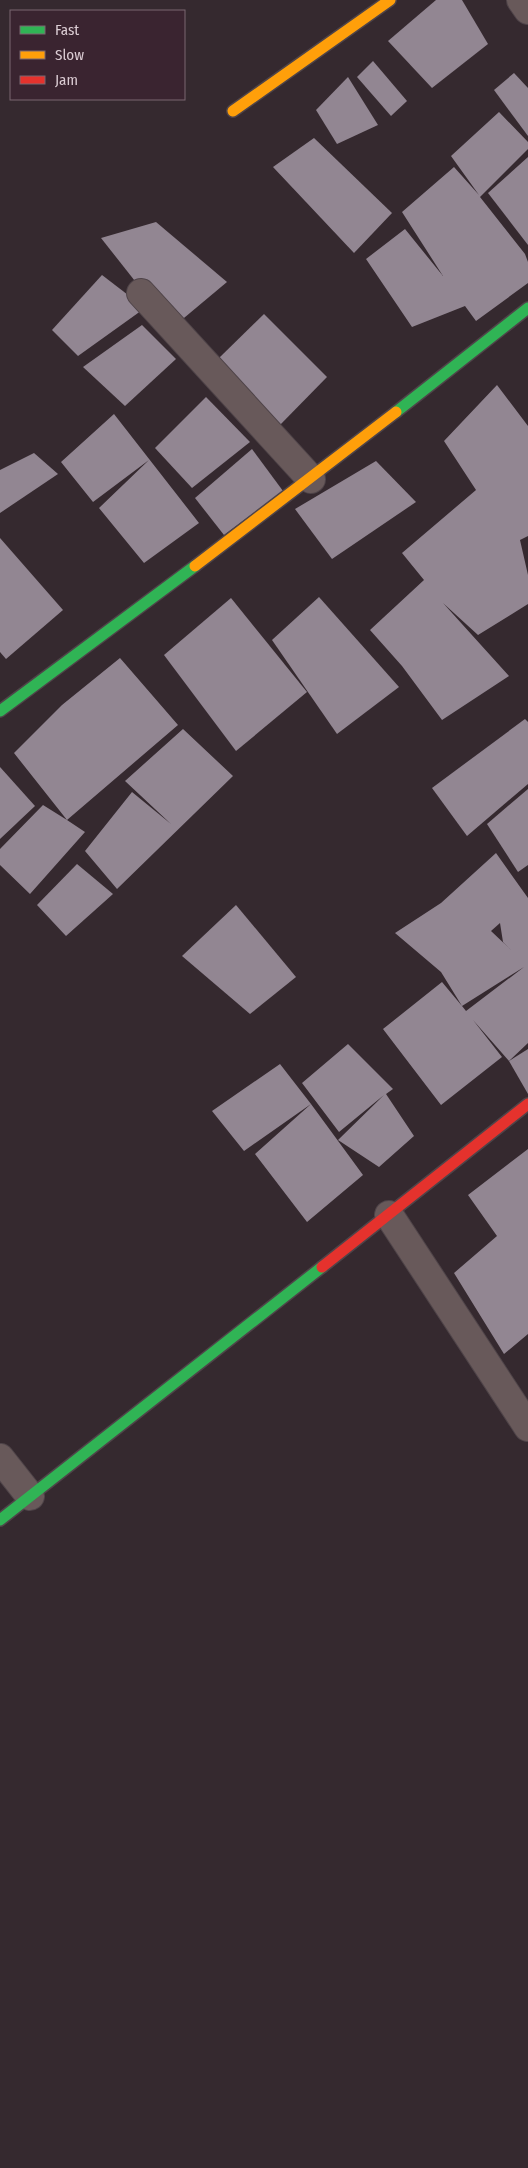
<svg xmlns="http://www.w3.org/2000/svg" width="528" height="2168" viewBox="0 0 528 2168" font-family="'Fira Sans Condensed',sans-serif">
<style>
.building{fill:#928692;fill-rule:evenodd}
.lines{fill:none;stroke-linecap:round;stroke-linejoin:round}
.street-casing{stroke:#4f4449;stroke-width:30}
.fast-casing{stroke:#4f4449;stroke-width:14}
.slow-casing{stroke:#4f4449;stroke-width:14}
.jam-casing{stroke:#4f4449;stroke-width:14}
.street{stroke:#68595a;stroke-width:28}
.fast{stroke:#30b455;stroke-width:11}
.slow{stroke:#ff9f0a;stroke-width:11}
.jam{stroke:#e5322d;stroke-width:11}
</style>
<rect width="100%" height="100%" fill="#35292f"/>
<g class="building">
<polygon points="436,0 462,0 488,44 432,88 388,41"/>
<polygon points="373,61 407,101 391,116 357,77"/>
<polygon points="514,73 528,88 528,136 494,90"/>
<polygon points="348,77 378,125 337,144 316,110"/>
<polygon points="499,112 528,142 528,149 480,197 525,254 528,262 528,283 476,321 465,306 412,327 366,259 405,229 443,276 402,212 454,167 479,195 451,156"/>
<polygon points="314,138 392,213 354,253 273,167"/>
<polygon points="528,157 528,245 488,193"/>
<polygon points="156,222 227,282 172,328 101,238"/>
<polygon points="102,275 145,308 78,356 52,330"/>
<polygon points="264,314 327,377 279,426 219,358"/>
<polygon points="142,325 176,359 125,406 83,367"/>
<polygon points="497,385 528,426 528,536 520,540 528,575 528,604 478,635 443,603 509,676 442,720 402,666 370,630 424,580 402,553 476,490 444,441"/>
<polygon points="206,397 250,442 192,488 155,448"/>
<polygon points="114,414 199,523 144,563 99,508 149,460 93,502 61,462"/>
<polygon points="252,449 283,491 224,535 195,498"/>
<polygon points="34,453 58,474 0,513 0,470"/>
<polygon points="376,461 416,502 332,559 295,509"/>
<polygon points="0,538 63,610 6,659 0,652"/>
<polygon points="319,597 399,687 337,734 272,640"/>
<polygon points="231,598 307,692 236,751 164,655"/>
<polygon points="120,658 178,725 67,820 85,832 30,894 0,865 0,849 43,805 67,820 14,753 62,705"/>
<polygon points="525,719 528,722 528,784 467,836 432,788"/>
<polygon points="183,729 233,776 117,889 85,851 132,792 171,824 125,781"/>
<polygon points="0,767 35,806 0,839"/>
<polygon points="528,789 528,865 518,872 487,824"/>
<path d="M 496,853 L 528,898 L 528,1043 L 509,1061 L 473,1020 L 502,1057 L 441,1105 L 383,1029 L 442,982 L 462,1006 L 466,1011 L 524,967 L 462,1006 L 441,972 L 395,933 L 441,903 ZM 500,923 L 503,942 L 511,950 L 491,931 Z"/>
<polygon points="77,864 113,894 66,936 37,905"/>
<polygon points="236,905 296,977 250,1014 182,956"/>
<polygon points="348,1044 393,1089 386,1094 414,1136 379,1167 338,1140 384,1095 339,1132 302,1083"/>
<polygon points="528,1049 528,1094 509,1061"/>
<polygon points="280,1064 311,1104 363,1175 307,1222 255,1154 311,1104 244,1151 212,1111"/>
<polygon points="528,1149 528,1334 504,1354 454,1273 497,1236 468,1195"/>
</g>
<g class="lines">
<defs>
<g id="street">
<polyline points="521,0 528,10"/>
<polyline points="141,293 311,479"/>
<polyline points="389,1215 528,1427"/>
<polyline points="0,1458 30,1496"/>
</g>
<g id="fast">
<polyline points="396,412 528,308"/>
<polyline points="0,711 195,566"/>
<polyline points="0,1520 322,1267"/>
</g>
<g id="slow">
<polyline points="233,111 390,0"/>
<polyline points="195,566 396,412"/>
</g>
<polyline id="jam" points="322,1267 528,1104"/>
</defs>
<use href="#street" class="street-casing"/>
<use href="#fast" class="fast-casing"/>
<use href="#slow" class="slow-casing"/>
<use href="#jam" class="jam-casing"/>
<use href="#street" class="street"/>
<use href="#fast" class="fast"/>
<use href="#slow" class="slow"/>
<use href="#jam" class="jam"/>
</g>
<rect x="10" y="10" width="175" height="90" fill="#3a2430" stroke="#7a6771"/>
<rect x="20" y="26" width="25" height="8" fill="#30b455" stroke="#7a6771"/>
<text x="55" y="35" font-size="15" fill="#dbccd3">Fast</text>
<rect x="20" y="51" width="25" height="8" fill="#ff9f0a" stroke="#7a6771"/>
<text x="55" y="60" font-size="15" fill="#dbccd3">Slow</text>
<rect x="20" y="76" width="25" height="8" fill="#e5322d" stroke="#7a6771"/>
<text x="55" y="85" font-size="15" fill="#dbccd3">Jam</text>
</svg>
